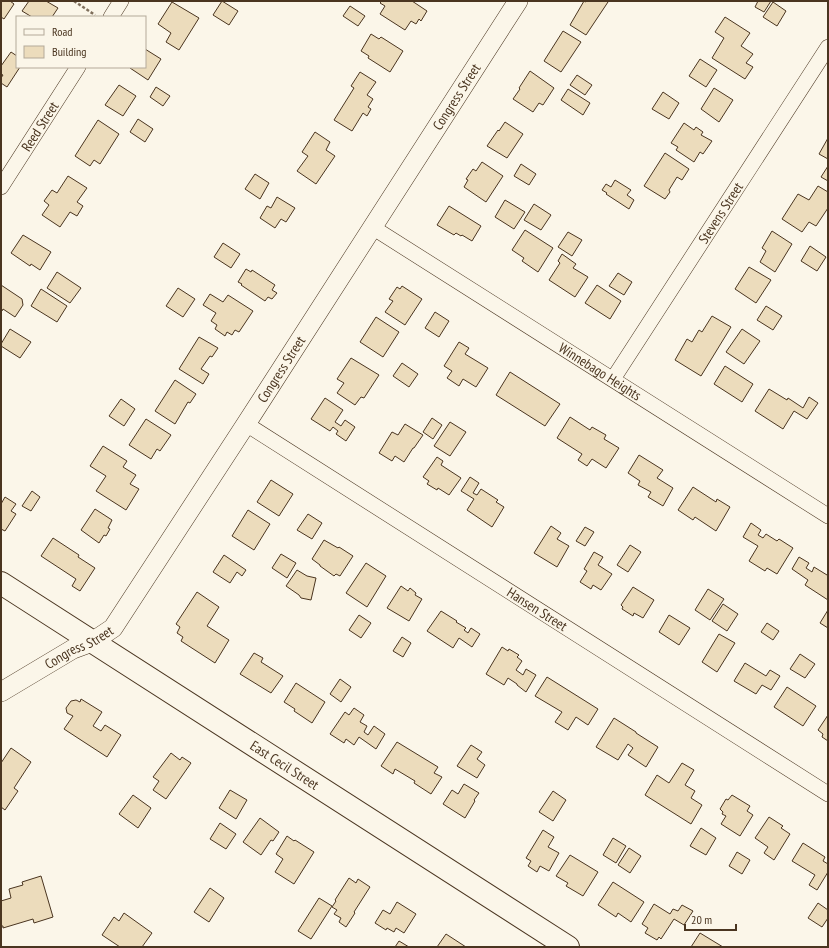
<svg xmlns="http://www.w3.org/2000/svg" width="829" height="948" viewBox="0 0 829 948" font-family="'PT Sans Narrow',sans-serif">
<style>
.building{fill:#ecdcbc;stroke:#4a3520}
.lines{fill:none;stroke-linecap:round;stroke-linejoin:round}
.minor-casing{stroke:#4a3520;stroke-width:16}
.tertiary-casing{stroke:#4a3520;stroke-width:20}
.secondary-casing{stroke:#4a3520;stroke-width:24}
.path{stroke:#7f6f5c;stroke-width:2.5;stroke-dasharray:3 2;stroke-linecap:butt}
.minor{stroke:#fbf6e9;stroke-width:15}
.tertiary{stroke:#fbf6e9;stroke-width:19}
.secondary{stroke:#fbf6e9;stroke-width:22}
.labels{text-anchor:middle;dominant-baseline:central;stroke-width:3;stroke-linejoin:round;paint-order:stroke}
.street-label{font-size:14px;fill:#4a3520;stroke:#fbf6e9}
</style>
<rect width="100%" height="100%" fill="#fbf6e9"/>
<g class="building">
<polygon points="1,1 10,1 14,4 4,19 1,17"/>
<polygon points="29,1 46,1 58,8 52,17 32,17 22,11"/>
<polygon points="222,1 238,11 229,25 213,15"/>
<polygon points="382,1 412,1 427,11 421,21 419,19 416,24 411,21 405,30 380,14 385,6 380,3"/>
<polygon points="584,1 586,2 586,1 606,1 608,2 586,35 570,25"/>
<polygon points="758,1 771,1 764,12 755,7"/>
<polygon points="172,2 199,18 179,50 166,42 171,33 158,24"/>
<polygon points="773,2 786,11 777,26 763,17"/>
<polygon points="350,6 365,16 358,26 343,16"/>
<polygon points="725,17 750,33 741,46 753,54 746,63 753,67 745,79 712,58 724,38 715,32"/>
<polygon points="563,31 581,42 561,72 544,61"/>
<polygon points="371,34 379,39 381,37 403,51 390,72 368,58 369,56 361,51"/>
<polygon points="145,49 161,59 148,80 130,68 131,67 145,67"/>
<polygon points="11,52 17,56 17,67 20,67 7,87 1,83 1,78 3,75 1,74 1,66"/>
<polygon points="700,59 717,70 706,87 689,76"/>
<polygon points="530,71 554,88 543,105 539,103 533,112 513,99 520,89 519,88"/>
<polygon points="360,72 376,82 367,95 373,99 368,107 371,109 367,116 363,113 352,131 334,120 354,88 351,86"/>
<polygon points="577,75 592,85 585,95 570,85"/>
<polygon points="119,85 136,96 123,116 105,105"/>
<polygon points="156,87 170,96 163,106 150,97"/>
<polygon points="714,88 733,100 719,122 701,109"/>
<polygon points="568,89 590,103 583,115 561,100"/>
<polygon points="663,92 679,103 669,119 652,109"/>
<polygon points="138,119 153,129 145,142 130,132"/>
<polygon points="98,120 119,134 100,164 94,160 90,166 75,156"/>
<polygon points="505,122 523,134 507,158 487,146 498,130 499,131"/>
<polygon points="684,123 694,130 696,127 703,132 701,135 712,141 703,154 700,152 694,162 676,150 678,147 671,143"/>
<polygon points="315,132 330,142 326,150 335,156 316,184 297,171 308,156 302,152"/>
<polygon points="828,138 828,159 819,154"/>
<polygon points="665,153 689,169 682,180 677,177 669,190 670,192 665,199 644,186"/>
<polygon points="482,162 503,176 486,202 464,187 468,180 466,179 473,169 476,171"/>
<polygon points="521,164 536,174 529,185 514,176"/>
<polygon points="828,166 828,181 821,177"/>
<polygon points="255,174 269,183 260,199 245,189"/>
<polygon points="68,176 87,188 77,202 83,206 77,216 70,212 60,227 42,215 49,205 44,201 52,190 57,193"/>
<polygon points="615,180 631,190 627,195 634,200 629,209 606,194 607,193 602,190 606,184 611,187"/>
<polygon points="818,186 828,192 828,208 816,226 809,222 802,232 782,219 798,194 809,200"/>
<polygon points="277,197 295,208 286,222 281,219 275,228 260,218 267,206 271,208"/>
<polygon points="505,200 525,212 514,229 495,217"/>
<polygon points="534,204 551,215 541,230 524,220"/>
<polygon points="449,206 481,226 472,241 462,235 461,236 456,233 454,235 437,225"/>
<polygon points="525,230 553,248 538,272 522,261 524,258 512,250"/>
<polygon points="772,231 792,244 775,272 760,262 766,251 762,248"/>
<polygon points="568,232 582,240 572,256 558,247"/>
<polygon points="23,235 51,252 40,270 31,264 30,266 11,253"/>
<polygon points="223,243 240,254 231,268 214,257"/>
<polygon points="810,246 826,257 817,271 801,261"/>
<polygon points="562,254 576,264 573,268 588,277 575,297 549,280 560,263 558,261"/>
<polygon points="749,267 771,280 756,303 735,289"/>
<polygon points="246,269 251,272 252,270 275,285 272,290 277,293 272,299 268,297 265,301 241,285 242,284 238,282"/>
<polygon points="57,272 81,288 70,303 47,288"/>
<polygon points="618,273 632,282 624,295 609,286"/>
<polygon points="1,285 22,299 23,305 15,317 3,309 2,311 1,310"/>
<polygon points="597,285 621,301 610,319 585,303"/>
<polygon points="402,286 422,299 405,325 385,312 393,301 389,299 397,287 400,289"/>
<polygon points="178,288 195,299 183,317 166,306"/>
<polygon points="41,289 67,306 57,322 31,306"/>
<polygon points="210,294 223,302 228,295 253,311 239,332 235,330 232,335 227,332 225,336 215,329 217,325 211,321 216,313 203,305"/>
<polygon points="766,306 782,316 773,330 757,320"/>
<polygon points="435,312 449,321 439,337 425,328"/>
<polygon points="712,316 731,327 701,376 675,360 687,339 692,342 699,330 702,332"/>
<polygon points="376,317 399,332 383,357 360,342"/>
<polygon points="10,329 31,342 20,358 1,346 1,344"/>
<polygon points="742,329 760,341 744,364 726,352"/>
<polygon points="199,337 218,348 212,357 210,356 201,369 209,374 203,384 179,369"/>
<polygon points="459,342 469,348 465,354 488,368 476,387 463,379 459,386 447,378 452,371 444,366"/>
<polygon points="351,358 379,375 364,398 361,397 355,405 337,393 344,383 337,379"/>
<polygon points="402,363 418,374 409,387 393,376"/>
<polygon points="725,366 753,384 742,402 714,384"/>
<polygon points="510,372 560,404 545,426 496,395"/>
<polygon points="175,380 196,394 190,403 188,402 175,424 155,411"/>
<polygon points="769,389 787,400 788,398 803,408 809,397 818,403 807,419 794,411 783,429 755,411"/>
<polygon points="325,398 343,410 335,422 341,426 345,420 355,427 346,441 336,434 338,431 333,427 330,431 311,419"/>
<polygon points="121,399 135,409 124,426 109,416"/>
<polygon points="570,417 590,430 592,427 606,435 604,439 619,448 606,468 592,459 587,466 578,460 582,454 557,438"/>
<polygon points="432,418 442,425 433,439 423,432"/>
<polygon points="146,419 171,435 160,451 157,449 151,459 129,445"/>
<polygon points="450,422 466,432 450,456 434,446"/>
<polygon points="405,424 423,435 414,448 413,448 404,462 395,456 392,461 379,453 392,432 398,435"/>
<polygon points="103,446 127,461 123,467 136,475 130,484 139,489 126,510 96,491 106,476 90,466"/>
<polygon points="639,455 663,470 657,478 673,488 663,506 648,497 651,492 638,485 640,481 628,473"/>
<polygon points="437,457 443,461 441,465 461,478 449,495 438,488 437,490 427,484 429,481 423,477"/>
<polygon points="470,477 479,483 473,493 477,495 481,489 498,500 496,502 504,507 492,527 467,510 474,499 461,491"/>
<polygon points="271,480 293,494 279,516 257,502"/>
<polygon points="693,487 716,502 717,499 730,507 716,531 695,517 693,520 678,510"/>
<polygon points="32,491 40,497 31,511 22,506"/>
<polygon points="5,497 16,504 11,511 16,514 5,531 1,529 1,504"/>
<polygon points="95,509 112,520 108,528 110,529 106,536 104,535 99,543 81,530"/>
<polygon points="248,510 270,524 254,550 232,536"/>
<polygon points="308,514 322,523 312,539 297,530"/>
<polygon points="751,523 761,530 758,535 763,538 766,534 777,541 779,539 793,548 777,574 767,568 765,571 749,561 758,546 743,537"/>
<polygon points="551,526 561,533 557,539 569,546 557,567 534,553"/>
<polygon points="585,527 594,532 585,546 576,541"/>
<polygon points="53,538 79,555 78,557 95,568 80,591 72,586 76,579 41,556"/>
<polygon points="324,540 338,548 339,547 353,556 340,576 336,574 334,576 320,566 320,565 312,559"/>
<polygon points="630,545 641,552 628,572 617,565"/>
<polygon points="594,552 603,557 598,565 612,574 601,590 593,585 591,589 580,582 587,571 584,569"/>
<polygon points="281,554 296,563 287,578 272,568"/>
<polygon points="224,555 246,570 242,576 237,572 230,583 213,572"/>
<polygon points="799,557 809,563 806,568 812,572 814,567 827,575 828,574 828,600 805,585 808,580 792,569"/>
<polygon points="366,563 386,576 367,607 346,593"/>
<polygon points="297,570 307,576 316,578 311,600 301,598 299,595 286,586"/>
<polygon points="401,586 408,591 410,588 416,593 415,595 422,599 409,621 387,608"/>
<polygon points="633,587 654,600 643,618 634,613 633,616 622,609 623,607 621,605"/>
<polygon points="708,589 724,599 710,620 695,610"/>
<polygon points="197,592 219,607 207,626 229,640 215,663 181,641 183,637 177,633 180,627 176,624"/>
<polygon points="723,604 738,614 727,631 712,621"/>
<polygon points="828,610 828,628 820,623"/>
<polygon points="441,611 457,621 456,622 466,628 464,630 468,633 471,628 480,634 472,647 459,638 453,648 427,631"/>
<polygon points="359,615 371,623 361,638 349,630"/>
<polygon points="669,615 690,628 679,645 659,632"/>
<polygon points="767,623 779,631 773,640 761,632"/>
<polygon points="719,634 735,643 717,672 702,662"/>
<polygon points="402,637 411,643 403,657 393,651"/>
<polygon points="502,647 508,651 509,649 519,655 517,657 522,661 516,670 523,675 526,669 536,675 526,692 517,685 517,684 508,678 504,685 486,674"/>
<polygon points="254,653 263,658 261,662 283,676 271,693 240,674"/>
<polygon points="800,654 815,664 805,678 790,669"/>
<polygon points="745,663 766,676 770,670 780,676 771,690 762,685 756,694 734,681"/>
<polygon points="547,677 598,709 588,725 576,717 568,730 555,722 562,712 535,696"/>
<polygon points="340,679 351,687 341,702 330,694"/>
<polygon points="296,683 325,702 312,723 294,711 295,709 284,702"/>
<polygon points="787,687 816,706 803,726 774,707"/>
<polygon points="81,699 102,712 93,726 101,731 105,725 121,735 107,757 64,729 73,716 67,713 66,708 71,701 76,700 80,702"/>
<polygon points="354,708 364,715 360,722 367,726 364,732 368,735 374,726 385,734 376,749 359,737 354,745 346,739 344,743 330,734 345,712 349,715"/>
<polygon points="828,715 828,741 822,737 823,734 818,730"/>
<polygon points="614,718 636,732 636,733 658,747 646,767 628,755 633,748 628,744 618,760 596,747"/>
<polygon points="397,742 438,767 434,773 442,777 431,794 414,783 415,781 395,769 393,774 381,766"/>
<polygon points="471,745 482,752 477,759 485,765 477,778 457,766"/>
<polygon points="11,748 31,762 14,788 18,791 5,810 1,807 1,763"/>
<polygon points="171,753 180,760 182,757 191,763 166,799 153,790 159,781 153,777"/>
<polygon points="682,763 694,770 685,785 695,791 691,798 702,805 691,824 645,795 657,775 669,783"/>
<polygon points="464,784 479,793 474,800 475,801 465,818 443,804 452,790 458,794"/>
<polygon points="230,790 247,800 236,819 219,808"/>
<polygon points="553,791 566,800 553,821 539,812"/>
<polygon points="133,795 151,808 138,828 119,814"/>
<polygon points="732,795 750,806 747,811 753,815 740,836 721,824 726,816 722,814 723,812 720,809 726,799 728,800"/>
<polygon points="769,817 783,826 781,828 790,834 774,860 764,853 768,847 755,838"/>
<polygon points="260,818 279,832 273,841 271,840 261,855 243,842"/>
<polygon points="220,823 236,834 226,849 210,839"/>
<polygon points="701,828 716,838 706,855 690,846"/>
<polygon points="543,830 554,837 548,847 559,853 549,871 540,866 537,872 528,866 531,861 526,858"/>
<polygon points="287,836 294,841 295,840 314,852 294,884 275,872 283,859 276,854"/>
<polygon points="613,838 626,846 616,863 603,855"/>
<polygon points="803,843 825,857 823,861 828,864 828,872 817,890 809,885 815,875 792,861"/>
<polygon points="629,848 641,856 630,873 618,865"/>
<polygon points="737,852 750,860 742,874 729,866"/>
<polygon points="570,855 598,872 583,896 566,886 568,883 556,876"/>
<polygon points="41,876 53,917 34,923 33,919 3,928 3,926 1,926 1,901 11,898 9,889 23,885 22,882"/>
<polygon points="349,878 356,883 358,879 370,887 354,912 355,913 346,927 339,922 341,918 334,914 337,910 332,907 336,901 335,900"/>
<polygon points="613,882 644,902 631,922 618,913 616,917 598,905"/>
<polygon points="210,888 224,898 209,922 194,912"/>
<polygon points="319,898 332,906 311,939 298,931"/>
<polygon points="397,902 416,914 404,933 396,928 394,932 387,928 386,930 375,923 383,910 390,914"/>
<polygon points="818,903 828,910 828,918 822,927 808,918"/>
<polygon points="654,904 670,914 673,909 678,911 682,905 693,911 684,925 674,919 661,939 659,937 657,940 645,933 648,928 642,924"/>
<polygon points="124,913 152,933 142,947 120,947 102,935 114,917 119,921"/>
<polygon points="700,933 723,947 691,947"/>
<polygon points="446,934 466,947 437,947"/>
<polygon points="399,941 409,947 395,947"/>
</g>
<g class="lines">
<defs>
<g id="minor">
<polyline points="111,17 121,1"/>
<path id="s1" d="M 1,187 L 78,67"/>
<path id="s2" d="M 372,227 L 828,516"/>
<path id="s3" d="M 613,379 L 828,47"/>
<path id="s4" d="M 246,424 L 828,794"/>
</g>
<g id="tertiary">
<path id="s5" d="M 1,692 L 73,649 L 92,642 L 113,628 L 246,424 L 518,1"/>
</g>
<g id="secondary">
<path id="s6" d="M 1,583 L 568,947"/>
</g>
</defs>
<use href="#minor" class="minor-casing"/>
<use href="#tertiary" class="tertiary-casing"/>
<use href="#secondary" class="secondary-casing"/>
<polyline class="path" points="74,1 95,15"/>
<use href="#minor" class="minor"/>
<use href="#tertiary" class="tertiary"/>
<use href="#secondary" class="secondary"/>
</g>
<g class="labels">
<g class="street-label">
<text stroke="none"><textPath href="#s5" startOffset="762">Congress Street</textPath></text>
<text stroke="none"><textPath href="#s1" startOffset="72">Reed Street</textPath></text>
<text stroke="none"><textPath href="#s3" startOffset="198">Stevens Street</textPath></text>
<text stroke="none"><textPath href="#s5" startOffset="438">Congress Street</textPath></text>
<text stroke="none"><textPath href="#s2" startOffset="270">Winnebago Heights</textPath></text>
<text stroke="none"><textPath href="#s4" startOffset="345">Hansen Street</textPath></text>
<text stroke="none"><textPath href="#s5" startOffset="90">Congress Street</textPath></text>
<text stroke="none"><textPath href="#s6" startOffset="337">East Cecil Street</textPath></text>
</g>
</g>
<rect width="829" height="948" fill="none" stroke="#4a3520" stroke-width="4"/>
<rect x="16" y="16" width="130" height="52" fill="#fbf6e9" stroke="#b4a999"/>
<rect x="24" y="29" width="20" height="6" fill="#fbf6e9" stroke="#b4a999"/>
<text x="52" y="36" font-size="12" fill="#4a3520">Road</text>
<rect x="24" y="46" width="20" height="12" fill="#ecdcbc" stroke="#b4a999"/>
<text x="52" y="56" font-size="12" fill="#4a3520">Building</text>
<path d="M685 924v6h51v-6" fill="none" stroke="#4a3520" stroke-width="2"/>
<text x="691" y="924" font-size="12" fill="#4a3520" stroke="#fbf6e9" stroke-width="3" paint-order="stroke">20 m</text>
</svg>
